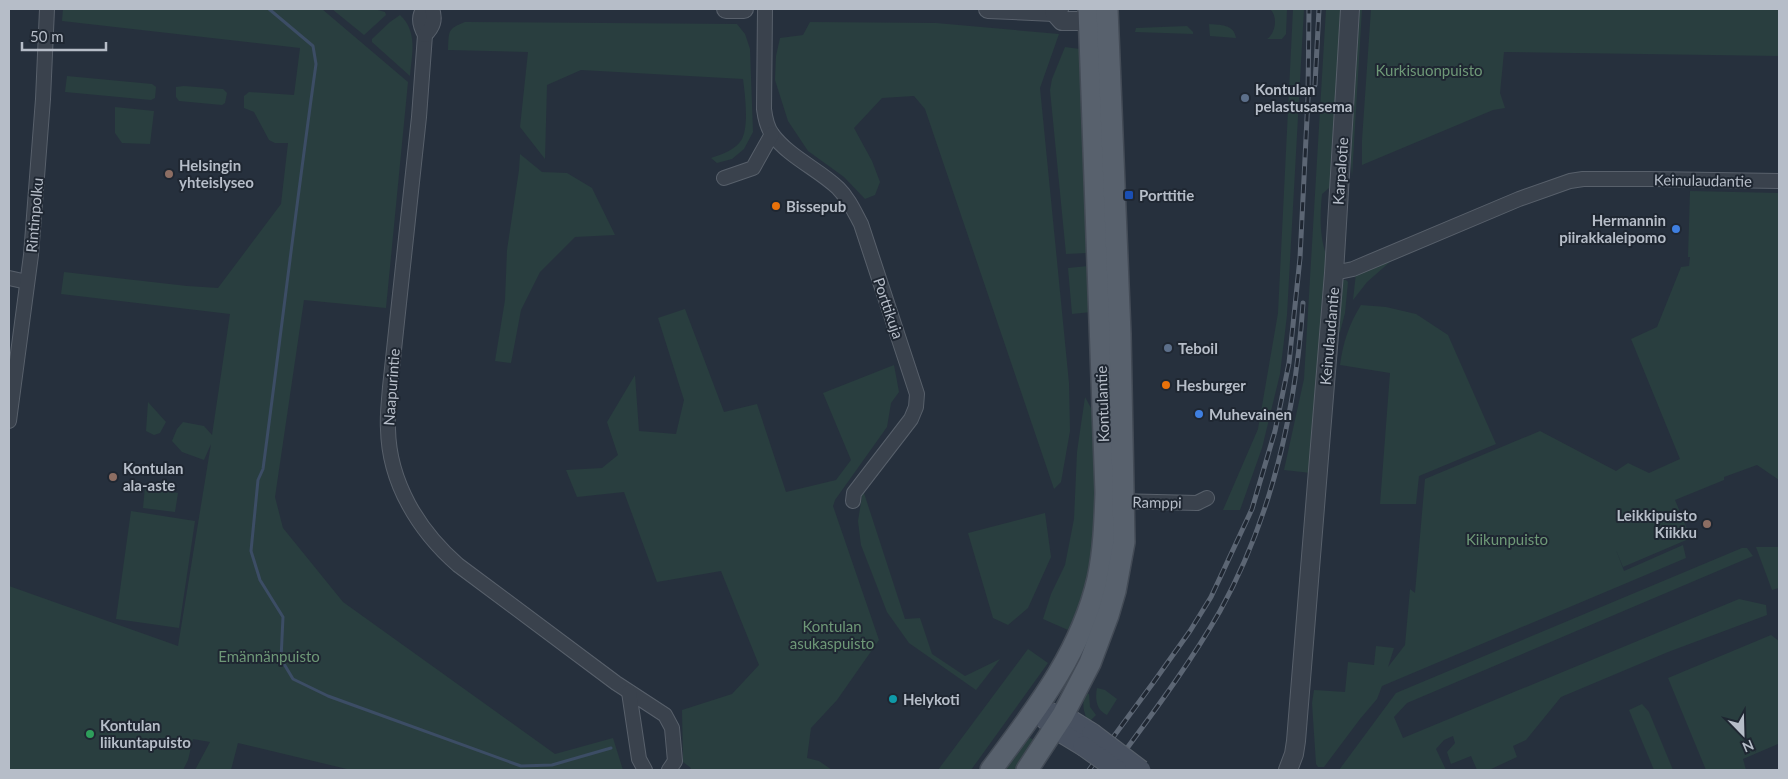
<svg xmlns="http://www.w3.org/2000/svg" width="1788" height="779" viewBox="0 0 1788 779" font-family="Lato,sans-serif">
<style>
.green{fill:#293e3f}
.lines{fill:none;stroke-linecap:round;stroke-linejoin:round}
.stream{stroke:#3c4d65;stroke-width:3}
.minor-casing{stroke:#58606b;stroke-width:16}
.tertiary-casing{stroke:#58606b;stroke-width:20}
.secondary-casing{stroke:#58606b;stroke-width:21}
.primary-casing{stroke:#434b56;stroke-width:24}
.minor{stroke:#3a424d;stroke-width:14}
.tertiary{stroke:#3a424d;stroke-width:18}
.secondary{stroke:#485160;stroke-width:19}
.primary{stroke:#58616d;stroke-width:21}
.rail-casing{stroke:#5c6674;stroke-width:5}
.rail{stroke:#1f2732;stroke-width:3;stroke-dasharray:9;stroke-linecap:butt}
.secondary-bridge-casing{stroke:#58606b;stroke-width:21;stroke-linecap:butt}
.secondary-bridge{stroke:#485160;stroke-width:19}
.service-dot{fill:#5c6f8a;stroke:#1f2732;stroke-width:2}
.education-dot{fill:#8d6e63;stroke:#1f2732;stroke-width:2}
.transit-dot{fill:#1a4fb4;stroke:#1f2732;stroke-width:2}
.food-dot{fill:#e8710a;stroke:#1f2732;stroke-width:2}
.shop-dot{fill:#3f7fe0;stroke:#1f2732;stroke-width:2}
.culture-dot{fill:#0f9aa8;stroke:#1f2732;stroke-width:2}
.leisure-dot{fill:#2e9e5b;stroke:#1f2732;stroke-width:2}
.labels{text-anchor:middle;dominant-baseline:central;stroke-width:4;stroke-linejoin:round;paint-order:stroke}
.park-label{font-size:15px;fill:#6e9877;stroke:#1f2732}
.poi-label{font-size:15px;font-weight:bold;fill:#b6bdc8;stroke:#1f2732;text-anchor:start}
.street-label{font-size:15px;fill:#b6bdc8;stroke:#1f2732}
</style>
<rect width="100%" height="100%" fill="#26303d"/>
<g class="green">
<polygon points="63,9 322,9 408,82 386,308 304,300 275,497 283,528 343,602 555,754 613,738 623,770 351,770 238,743 231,770 195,770 210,742 193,739 188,760 183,770 9,770 9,586 178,646 211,444 204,460 182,452 172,441 177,429 183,422 204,426 212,435 230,314 61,294 64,272 187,286 218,288 281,204 288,143 275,143 269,140 254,112 244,108 244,96 249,92 294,95 300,48 62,21"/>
<path d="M 332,9 C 348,9 369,6 385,12 L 386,15 L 364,35 Z"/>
<path d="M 1270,9 L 1287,9 L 1286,34 L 1282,39 L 1267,39 C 1276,33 1278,16 1270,9 Z"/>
<polygon points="1293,9 1304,9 1287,315 1280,374 1262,448 1240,510 1223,510 1258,429 1278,313"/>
<path d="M 1326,9 L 1343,9 L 1335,163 L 1329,188 L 1322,194 C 1320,215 1319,239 1328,259 L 1311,473 L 1284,470 L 1304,379 Z"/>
<polygon points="1357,9 1362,9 1352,177 1350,150"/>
<polygon points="1371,9 1779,9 1779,56 1504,52 1500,93 1505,108 1493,110 1362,165 1362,140"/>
<path d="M 400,15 C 418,32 412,54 410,76 L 372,42 L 372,39 L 390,22 Z"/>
<path d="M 465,22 L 737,24 L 745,34 L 750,49 L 753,132 L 744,149 L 732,159 L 717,163 L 711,158 C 722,154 736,150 742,139 C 749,125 745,95 743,79 L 581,70 L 547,85 L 545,159 L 520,127 L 528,52 L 448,50 C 449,31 447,29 465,22 Z"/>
<polygon points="810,22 936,23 1059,34 1040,88 1069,383 1070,431 1061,482 1054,489 925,109 914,96 882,98 854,128 872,161 880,182 875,195 865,199 844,177 808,151 788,121 775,80 776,56 780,38 803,35"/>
<path d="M 1209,24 C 1220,25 1234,24 1236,38 L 1210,36 Z"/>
<polygon points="1187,26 1193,32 1193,34 1135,32 1136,28"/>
<polygon points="1065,47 1080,49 1087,253 1066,254 1050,90 1052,79"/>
<polygon points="67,76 152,84 156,87 155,98 151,100 65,92"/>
<polygon points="184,86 223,89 227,93 225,103 222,105 179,101 176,97 176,87"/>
<polygon points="115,107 154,111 150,144 122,143 115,133"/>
<polygon points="520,154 542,172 567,173 592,188 615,235 575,237 540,272 521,310 511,363 495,361 505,300 507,250 519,170"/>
<polygon points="1690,191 1779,193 1779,480 1757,465 1724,477 1724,480 1675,500 1691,538 1623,567 1616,550 1624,571 1683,545 1686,558 1382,686 1377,699 1360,719 1324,767 1318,767 1316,764 1312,703 1314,690 1345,692 1348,662 1374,665 1376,646 1394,648 1388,667 1405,645 1410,589 1415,593 1425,479 1540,431 1616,471 1628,463 1649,473 1680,459 1631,339 1657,327 1681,267 1689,266 1690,257 1688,257"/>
<polygon points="1390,259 1391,261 1367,282 1353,300 1356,273"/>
<polygon points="1088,266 1091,312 1072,314 1068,268"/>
<polygon points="1343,280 1346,280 1348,282 1345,313 1340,332 1334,332 1338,286"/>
<path d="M 1361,305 L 1386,307 L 1416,314 L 1448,335 L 1496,444 L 1419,476 L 1416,504 L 1380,504 L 1390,373 L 1340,365 C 1343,343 1349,324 1361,305 Z"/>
<polygon points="685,309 724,412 757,404 786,492 836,480 851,460 823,393 894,365 899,392 891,403 887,427 835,500 833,506 879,640 837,700 811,728 807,758 819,761 832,770 690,770 691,768 683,762 682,710 732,694 759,665 721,571 657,582 624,492 577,497 566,470 602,468 618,455 607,422 635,375 639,431 676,434 684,400 658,318"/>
<polygon points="1085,397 1096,417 1097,459 1094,552 1082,599 1068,630 1043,619 1051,594 1065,565 1074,519 1077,452"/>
<polygon points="148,402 166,422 160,433 154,435 146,431"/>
<polygon points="145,487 178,493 175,512 143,508"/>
<polygon points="863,490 905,619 920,618 932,654 965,676 1000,659 976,690 909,643 887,612 861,545 858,521"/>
<polygon points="131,511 195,521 179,628 116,619"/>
<polygon points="1045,513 1051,557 1028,608 1008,625 993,618 968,533"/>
<polygon points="1756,547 1779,547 1779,588 1772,590"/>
<polygon points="1742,548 1747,548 1753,556 1407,703 1394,717 1403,738 1739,599 1766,605 1767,615 1668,652 1561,697 1526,740 1513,746 1517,757 1489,770 1477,770 1471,756 1451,764 1447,752 1455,743 1453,736 1444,740 1436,749 1446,770 1339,770 1396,693"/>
<polygon points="1771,635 1779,641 1779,745 1778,744 1743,759 1746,770 1706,770 1668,678"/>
<polygon points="1028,649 1048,663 971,770 938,770"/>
<path d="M 1097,688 L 1105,690 L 1117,699 L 1107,715 C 1096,710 1095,699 1097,688 Z"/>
<path d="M 1085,693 L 1089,694 L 1090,707 L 1096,715 L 1090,721 L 1088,721 C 1083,711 1082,704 1085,693 Z"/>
<polygon points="1642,704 1649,712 1673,770 1654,770 1629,710"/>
<polygon points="1030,738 1034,740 1020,770 1001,770 1025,739"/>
</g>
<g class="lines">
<path class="stream" d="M 269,9 L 313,46 L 316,64 C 297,199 281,334 263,469 L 258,480 L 251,551 L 260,580 L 283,617 L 281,659 L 293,679 L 328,696 L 521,766 L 552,765 L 611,748"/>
<defs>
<g id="minor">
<path d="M 424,9 C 417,17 420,26 425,35 L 419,117 L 390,387 C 389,401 387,416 388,429 C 389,483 419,531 458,565 L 616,683 L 665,715 L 672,728 L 675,761 L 669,770"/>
<path d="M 765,9 L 764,109 C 765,117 767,127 772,134 C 789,157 818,169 838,188 C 849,199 854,211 861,224 L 917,394 L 916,407 L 911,419 L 854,493 L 853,501"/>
<path d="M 425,35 C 433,27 436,20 432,9"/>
<polyline points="724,178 753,168 772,134"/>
<polyline points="1334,273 1353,269 1519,199 1570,181 1583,179 1651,179 1779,181"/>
<polyline points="9,278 27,282"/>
<polyline points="9,421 31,255 43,99 47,9"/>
<polyline points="1116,501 1197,503 1207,498"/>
<polyline points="629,692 639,759 645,770"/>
</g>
<g id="tertiary">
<polyline points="726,9 744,9"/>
<polyline points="988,9 1054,12 1059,9"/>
<polyline points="1054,12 1062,21 1102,21"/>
<polyline points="1288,770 1294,754 1296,741 1334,273 1350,9"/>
</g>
<g id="secondary">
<polyline points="1036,710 1063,715 1092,733"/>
<polyline points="1044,718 1055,729 1083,746"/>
</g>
<g id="primary">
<path d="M 991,770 C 1035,711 1081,653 1098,579 C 1104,551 1105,522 1106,493 L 1089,9"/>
<polyline points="1027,770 1063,715 1090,663 1108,615 1115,591 1124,542 1120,334 1107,9"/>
</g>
</defs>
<use href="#minor" class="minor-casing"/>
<use href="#tertiary" class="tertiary-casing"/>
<use href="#secondary" class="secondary-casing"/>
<use href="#primary" class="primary-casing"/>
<use href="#minor" class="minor"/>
<use href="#tertiary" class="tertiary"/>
<use href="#secondary" class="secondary"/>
<use href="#primary" class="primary"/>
<defs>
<g id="rail">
<polyline points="1315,85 1319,9"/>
<polyline points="1089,770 1153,683 1190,631 1211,597 1252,509 1275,431 1289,363 1300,258 1308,98 1309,9"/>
<path d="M 1111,770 C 1149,718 1188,667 1220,611 C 1272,517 1296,409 1303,303"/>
</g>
</defs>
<use href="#rail" class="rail-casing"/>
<use href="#rail" class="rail"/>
<defs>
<g id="secondary-bridge">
<polyline points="1092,733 1141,770"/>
<polyline points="1083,746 1117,770"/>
</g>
</defs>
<use href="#secondary-bridge" class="secondary-bridge-casing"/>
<use href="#secondary-bridge" class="secondary-bridge"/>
</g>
<g class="service-dot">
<circle cx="1245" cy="98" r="5"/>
<circle cx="1168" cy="348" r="5"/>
</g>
<g class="education-dot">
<circle cx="169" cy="174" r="5"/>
<circle cx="113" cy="477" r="5"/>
<circle cx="1707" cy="524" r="5"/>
</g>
<rect class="transit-dot" x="1124" y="190" width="10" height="10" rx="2.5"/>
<g class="food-dot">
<circle cx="776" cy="206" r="5"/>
<circle cx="1166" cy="385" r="5"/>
</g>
<g class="shop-dot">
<circle cx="1676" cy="229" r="5"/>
<circle cx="1199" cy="414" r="5"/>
</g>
<circle class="culture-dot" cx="893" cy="699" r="5"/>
<circle class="leisure-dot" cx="90" cy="734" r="5"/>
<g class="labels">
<g class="park-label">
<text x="1429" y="70">Kurkisuonpuisto</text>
<text x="1507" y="539">Kiikunpuisto</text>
<text x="832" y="626">Kontulan<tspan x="832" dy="17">asukaspuisto</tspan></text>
<text x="269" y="656">Emännänpuisto</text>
</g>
<g class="poi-label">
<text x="1255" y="89">Kontulan<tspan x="1255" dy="17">pelastusasema</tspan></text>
<text x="179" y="165">Helsingin<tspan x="179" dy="17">yhteislyseo</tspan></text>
<text x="1139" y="195">Porttitie</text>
<text x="786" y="206">Bissepub</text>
<text x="1666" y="220" text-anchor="end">Hermannin<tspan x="1666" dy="17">piirakkaleipomo</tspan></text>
<text x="1178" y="348">Teboil</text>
<text x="1176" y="385">Hesburger</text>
<text x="1209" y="414">Muhevainen</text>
<text x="123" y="468">Kontulan<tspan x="123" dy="17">ala-aste</tspan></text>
<text x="1697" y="515" text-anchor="end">Leikkipuisto<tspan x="1697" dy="17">Kiikku</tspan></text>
<text x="903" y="699">Helykoti</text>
<text x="100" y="725">Kontulan<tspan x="100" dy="17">liikuntapuisto</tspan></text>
</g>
<g class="street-label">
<text transform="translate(1340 171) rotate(-86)">Karpalotie</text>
<text transform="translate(1703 180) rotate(1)">Keinulaudantie</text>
<text transform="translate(34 215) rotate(-85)">Rintinpolku</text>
<text transform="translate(889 308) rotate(71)">Porttikuja</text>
<text transform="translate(1329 336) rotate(-85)">Keinulaudantie</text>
<text transform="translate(391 387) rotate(-86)">Naapurintie</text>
<text transform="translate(1102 404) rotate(-92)">Kontulantie</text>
<text transform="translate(1157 502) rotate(1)">Ramppi</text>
</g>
</g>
<rect width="1788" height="779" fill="none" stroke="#b6bdc8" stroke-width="20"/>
<g transform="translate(1743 734) rotate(157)" stroke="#1f2732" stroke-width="4" paint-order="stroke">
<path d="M0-4L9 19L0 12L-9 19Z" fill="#b6bdc8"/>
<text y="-8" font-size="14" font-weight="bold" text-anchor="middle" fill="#b6bdc8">N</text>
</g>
<path d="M22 42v8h84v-8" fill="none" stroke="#b6bdc8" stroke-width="2.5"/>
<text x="30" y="42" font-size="15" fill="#b6bdc8" stroke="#1f2732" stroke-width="4" paint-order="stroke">50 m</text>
</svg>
